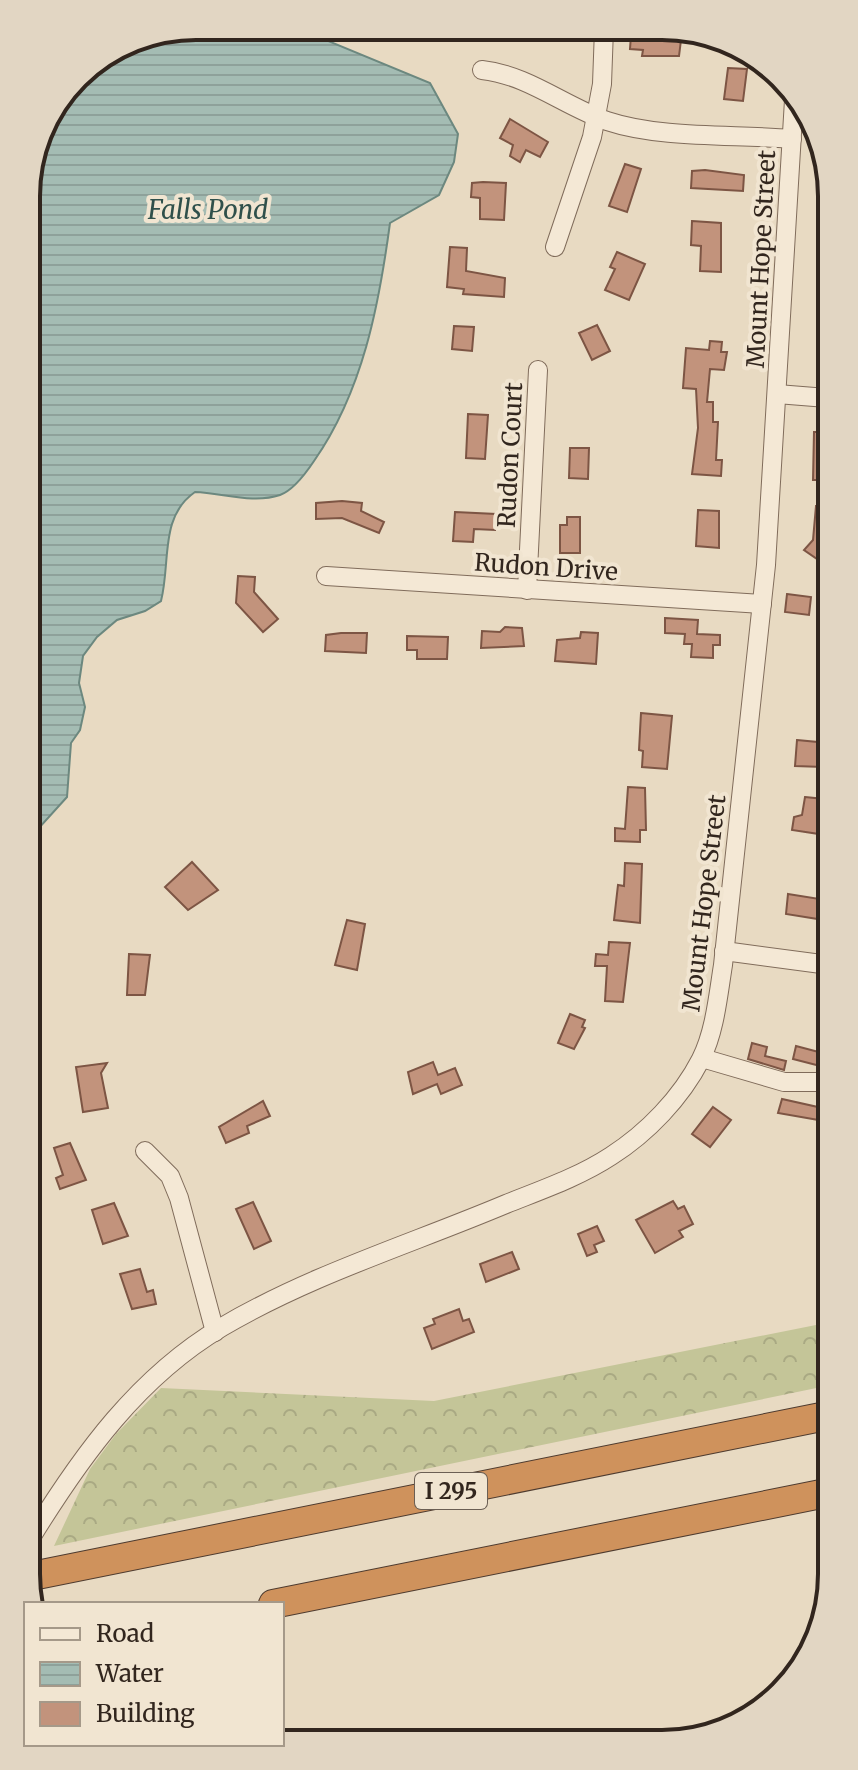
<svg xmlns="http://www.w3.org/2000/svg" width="858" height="1770" viewBox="0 0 858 1770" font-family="Merriweather,serif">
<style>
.forest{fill:url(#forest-crowns)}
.water{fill:url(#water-rules);stroke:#6c887f;stroke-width:2}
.building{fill:#c2937c;stroke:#7d5544;stroke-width:2}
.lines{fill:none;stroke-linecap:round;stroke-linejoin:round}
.minor-casing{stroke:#806c5b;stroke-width:20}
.highway-casing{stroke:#4e3b2f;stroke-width:30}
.minor{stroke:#f4e8d5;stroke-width:18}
.highway{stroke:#cf925c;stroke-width:28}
.labels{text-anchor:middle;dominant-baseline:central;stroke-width:8;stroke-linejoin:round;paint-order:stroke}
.shield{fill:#f1e5d1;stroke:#6b5f54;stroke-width:2}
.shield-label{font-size:22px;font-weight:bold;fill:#32261e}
.street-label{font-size:24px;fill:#32261e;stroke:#f1e5d1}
.water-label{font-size:26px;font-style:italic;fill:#2f504b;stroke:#f1e5d1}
.rim{fill:none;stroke:#32261e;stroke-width:4}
</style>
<defs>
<pattern id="forest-crowns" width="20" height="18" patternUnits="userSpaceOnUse" patternTransform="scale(2)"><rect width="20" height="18" fill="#c4c598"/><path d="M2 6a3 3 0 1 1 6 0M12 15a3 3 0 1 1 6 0" fill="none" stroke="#a9a983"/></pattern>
<pattern id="water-rules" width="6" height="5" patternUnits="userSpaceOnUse" patternTransform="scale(2)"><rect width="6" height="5" fill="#a4bcb3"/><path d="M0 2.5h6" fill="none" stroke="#8ea19a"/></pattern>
</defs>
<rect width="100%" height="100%" fill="#e8dac2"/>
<polygon class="forest" points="831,1322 831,1385 54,1546 90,1469 116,1434 161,1388 434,1401"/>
<path class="water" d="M 196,26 L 311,27 L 328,41 L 430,83 L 458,134 L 454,162 L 439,195 L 390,223 C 379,305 363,391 314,461 C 306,473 294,490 280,495 C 253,504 223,493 195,492 C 159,517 171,562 161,601 L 145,611 L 117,620 L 97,637 L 83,656 L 79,683 L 85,707 L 80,730 L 71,743 L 67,797 L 29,839 L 27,174 L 44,120 L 83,68 L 131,39 Z"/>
<g class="building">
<polygon points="631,35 681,40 679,56 642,56 643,50 630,49"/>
<polygon points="728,68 747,69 743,101 724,99"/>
<polygon points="510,119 548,142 540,157 526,150 520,162 510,156 513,145 500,138"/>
<polygon points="625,164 641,169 627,212 609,206"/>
<polygon points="705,170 744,175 743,191 691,188 692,171"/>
<polygon points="483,182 506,183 504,220 480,219 480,198 471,197 472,183"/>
<polygon points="692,221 721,223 721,272 700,271 701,246 691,245"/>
<polygon points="450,247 467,248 466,271 505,278 504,297 463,294 464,289 447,287"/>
<polygon points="617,252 645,264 629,300 605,290 615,269 610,267"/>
<polygon points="597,325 610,351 592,360 579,333"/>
<polygon points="454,326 474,327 472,351 452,349"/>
<polygon points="710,341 722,342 721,352 727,352 724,370 710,369 707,402 713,402 713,422 718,422 716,460 722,460 721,476 692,474 698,428 696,389 683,388 686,348 709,350"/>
<polygon points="468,414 488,415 485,459 466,458"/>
<polygon points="814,432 827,432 827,480 813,480"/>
<polygon points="570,448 589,448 588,479 569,478"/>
<polygon points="342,501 362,503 361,511 384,522 379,533 342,518 316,519 316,503"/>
<polygon points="816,506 827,507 828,549 820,561 804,550 813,540"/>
<polygon points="698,510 719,511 719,548 696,546"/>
<polygon points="455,512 496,514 495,530 474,529 473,542 453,541"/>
<polygon points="567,517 580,517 580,553 560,553 560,525 567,525"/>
<polygon points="238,576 255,577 254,592 278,619 263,632 236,603"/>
<polygon points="787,594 811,597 809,615 785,612"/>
<polygon points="665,618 698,620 697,634 720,635 720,645 713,645 713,658 691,657 692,644 684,644 685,634 665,633"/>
<polygon points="505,627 522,628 524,646 481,648 482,631 500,632"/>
<polygon points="581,632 598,633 596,664 555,661 557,640 580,638"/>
<polygon points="341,633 367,633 366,653 325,651 326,635"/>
<polygon points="407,636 448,637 447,659 417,659 417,650 407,650"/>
<polygon points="641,713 672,716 667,769 642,767 643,751 639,750"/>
<polygon points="797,740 828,743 828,756 823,755 823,767 795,766"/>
<polygon points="628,787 645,788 646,830 640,830 640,842 615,841 615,828 625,829"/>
<polygon points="805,797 824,799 819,834 792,830 794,817 802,815"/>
<polygon points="192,862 218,890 188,910 165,887"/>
<polygon points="625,863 642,864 640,923 614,920 618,885 624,886"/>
<polygon points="788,894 826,900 824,920 786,914"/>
<polygon points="347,920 365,924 357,970 335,965"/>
<polygon points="609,942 630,943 623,1002 605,1001 607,966 595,966 596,954 608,955"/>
<polygon points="129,954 150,955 145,995 127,995"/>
<polygon points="570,1014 585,1020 582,1027 585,1028 574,1049 558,1043"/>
<polygon points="752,1043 767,1047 765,1056 786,1061 784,1070 748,1059"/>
<polygon points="796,1046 830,1055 828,1068 793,1059"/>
<polygon points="433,1062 438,1075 455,1068 462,1085 441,1094 437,1084 413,1094 408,1072"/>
<polygon points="107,1063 101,1073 108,1108 83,1112 76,1067"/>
<polygon points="827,1078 830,1078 830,1122 778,1113 782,1099 818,1107"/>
<polygon points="263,1101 270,1116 247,1126 249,1133 226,1143 219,1127"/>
<polygon points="713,1107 731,1120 710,1147 692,1134"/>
<polygon points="70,1143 86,1180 60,1189 56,1178 63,1175 54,1148"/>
<polygon points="673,1201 678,1209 684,1206 693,1224 679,1231 683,1237 655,1253 636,1220"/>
<polygon points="253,1202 271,1241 254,1249 236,1209"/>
<polygon points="114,1203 128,1236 103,1244 92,1210"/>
<polygon points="597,1226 604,1241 594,1245 597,1252 587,1256 578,1234"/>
<polygon points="512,1252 519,1269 486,1282 480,1264"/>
<polygon points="140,1269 147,1292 153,1290 156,1304 132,1309 120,1274"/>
<polygon points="459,1309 463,1321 469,1319 474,1332 432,1349 424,1328 435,1324 433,1319"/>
</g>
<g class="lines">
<defs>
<g id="minor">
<path d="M 482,70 C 528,75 564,106 607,121 C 661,139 735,134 792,139"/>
<polyline points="555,247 592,137 602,84 604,29"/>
<polyline points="777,394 827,398"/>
<polyline points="326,576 762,604"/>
<polyline points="527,590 538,370"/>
<polyline points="724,951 829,965"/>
<polyline points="702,1058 784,1082 816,1082"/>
<polyline points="145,1151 170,1176 179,1198 215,1332"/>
<path d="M 32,1536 C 82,1455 138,1377 222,1327 C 310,1275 411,1244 506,1204 C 541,1190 579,1177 611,1156 C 647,1133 681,1098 701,1059 C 715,1031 718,996 723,965 L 766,565 L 794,100"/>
</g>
<g id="highway">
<polyline points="32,1576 831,1415"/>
<polyline points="273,1604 831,1492"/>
</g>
</defs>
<use href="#minor" class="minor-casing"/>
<use href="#highway" class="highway-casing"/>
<use href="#minor" class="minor"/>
<use href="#highway" class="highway"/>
</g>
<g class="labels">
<rect class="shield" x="415" y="1473" width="72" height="36" rx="6"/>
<g class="shield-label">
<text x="451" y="1491">I 295</text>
</g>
<g class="street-label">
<text transform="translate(761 259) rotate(-87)">Mount Hope Street</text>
<text transform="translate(510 455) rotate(-87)">Rudon Court</text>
<text transform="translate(546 567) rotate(4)">Rudon Drive</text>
<text transform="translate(704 903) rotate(-83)">Mount Hope Street</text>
</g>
<g class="water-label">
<text x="208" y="209">Falls Pond</text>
</g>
</g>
<path d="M0 0H858V1770H0ZM196 40H662A156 156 0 0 1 818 196V1574A156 156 0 0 1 662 1730H196A156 156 0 0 1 40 1574V196A156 156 0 0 1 196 40Z" fill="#e2d6c3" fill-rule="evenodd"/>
<path class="rim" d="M196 40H662A156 156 0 0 1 818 196V1574A156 156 0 0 1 662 1730H196A156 156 0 0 1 40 1574V196A156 156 0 0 1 196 40Z"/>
<rect x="24" y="1602" width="260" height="144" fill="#f1e5d1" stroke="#a59989" stroke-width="2"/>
<rect x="40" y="1628" width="40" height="12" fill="#f4e8d5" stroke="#a59989" stroke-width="2"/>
<text x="96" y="1642" font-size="24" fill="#32261e">Road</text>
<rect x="40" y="1662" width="40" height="24" fill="url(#water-rules)" stroke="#a59989" stroke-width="2"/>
<text x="96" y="1682" font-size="24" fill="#32261e">Water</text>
<rect x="40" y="1702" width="40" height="24" fill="#c2937c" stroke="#a59989" stroke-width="2"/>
<text x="96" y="1722" font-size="24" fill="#32261e">Building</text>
</svg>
